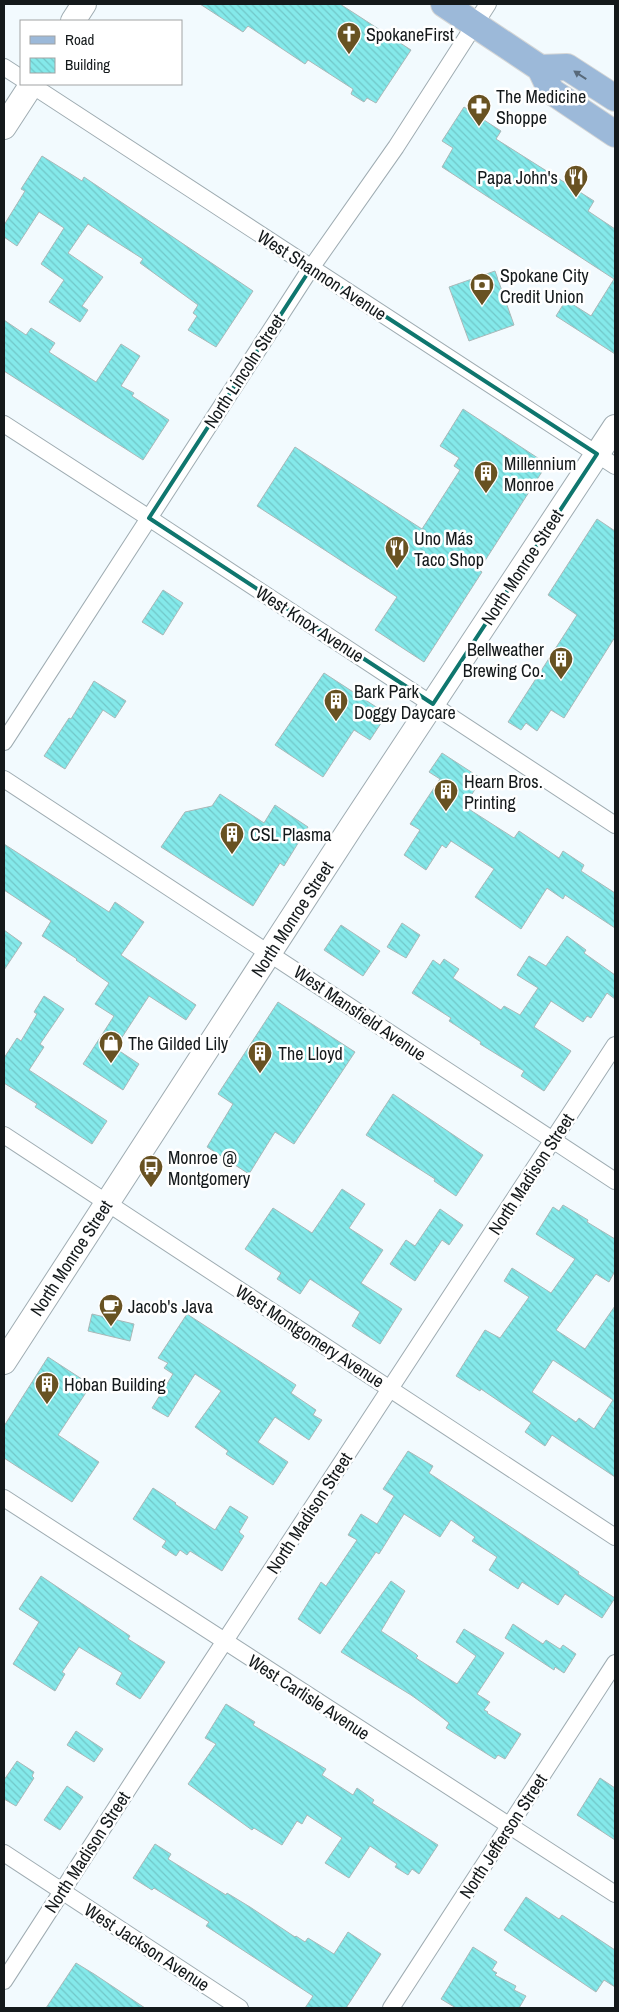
<svg xmlns="http://www.w3.org/2000/svg" width="619" height="2012" viewBox="0 0 619 2012" font-family="'Archivo Narrow',sans-serif">
<style>
.building{fill:url(#building-back-hatch);stroke:#aab8b8;fill-rule:evenodd}
.lines{fill:none;stroke-linecap:round;stroke-linejoin:round}
.street-casing{stroke:#9facb2;stroke-width:18}
.secondary-casing{stroke:#9facb2;stroke-width:26}
.primary-casing{stroke:#d5d6d6;stroke-width:28}
.street{stroke:#fff;stroke-width:16}
.secondary{stroke:#fff;stroke-width:24}
.primary{stroke:#9cb9d9;stroke-width:26}
.oneway{fill:#58697a}
.marked{fill:none;stroke:#0f766e;stroke-width:4;stroke-linejoin:round}
.labels{text-anchor:middle;dominant-baseline:central;stroke-width:5;stroke-linejoin:round;paint-order:stroke}
.poi-label{font-size:18px;fill:#14191b;stroke:#fff;text-anchor:start}
.street-label{font-size:18px;fill:#14191b;stroke:#fff}
</style>
<defs>
<pattern id="building-back-hatch" width="6" height="6" patternUnits="userSpaceOnUse" patternTransform="scale(1.25)"><rect width="6" height="6" fill="#84e9ea"/><path d="M-1 5l2 2M0 0l6 6M5-1l2 2" fill="none" stroke="#71c7c8"/></pattern>
</defs>
<rect width="100%" height="100%" fill="#f2fafe"/>
<g class="building">
<polygon points="200,4 340,4 411,50 376,103 367,98 364,102 351,94 353,89 308,60 305,64 248,26 243,32"/>
<polygon points="464,107 501,131 496,139 594,201 588,211 615,229 615,354 556,316 566,300 591,316 614,279 442,167 453,148 442,141"/>
<polygon points="42,156 82,181 84,177 253,291 216,347 188,330 197,316 193,313 198,305 140,263 143,259 88,224 68,253 103,277 82,306 88,310 80,322 49,302 64,280 41,264 64,228 39,212 17,246 4,237 4,225 25,191 21,189"/>
<polygon points="495,271 514,325 469,341 449,287"/>
<polygon points="4,320 26,335 31,328 55,343 49,352 96,382 121,344 140,356 121,386 134,393 132,396 169,420 143,460 4,371"/>
<polygon points="463,409 547,464 479,570 482,572 424,662 375,630 397,597 257,506 295,447 422,529 460,470 454,466 459,458 440,446"/>
<polygon points="597,519 615,531 615,637 564,718 551,710 537,731 526,723 521,730 508,722 577,615 548,595"/>
<polygon points="163,590 183,603 163,635 142,622"/>
<polygon points="324,673 387,714 370,740 354,730 323,777 275,745"/>
<polygon points="94,681 126,701 115,718 103,710 65,769 44,756 69,718 71,719"/>
<polygon points="442,753 482,779 464,806 514,838 519,831 559,858 563,851 584,865 581,871 615,893 615,928 565,895 563,899 547,888 521,929 475,897 494,869 451,841 446,848 442,845 426,870 404,855 420,830 410,824 440,779 429,772"/>
<polygon points="220,794 264,823 275,805 308,827 284,866 280,863 253,906 161,847 185,812 212,806"/>
<polygon points="4,844 109,912 115,902 144,922 121,955 196,1005 186,1020 149,996 115,1048 139,1064 123,1090 83,1064 114,1016 95,1004 109,983 76,960 77,959 42,936 51,921 4,890"/>
<polygon points="402,923 420,935 406,958 387,947"/>
<polygon points="341,925 380,951 363,976 324,950"/>
<polygon points="4,930 22,943 4,970"/>
<polygon points="567,936 586,950 584,953 615,975 615,999 607,993 591,1018 587,1016 583,1022 551,1001 534,1027 571,1051 544,1091 521,1076 524,1071 480,1044 481,1042 449,1021 451,1018 412,993 433,960 440,965 444,959 459,969 453,978 501,1010 504,1006 520,1015 538,988 517,975 529,956 546,966"/>
<polygon points="44,996 64,1009 40,1044 44,1047 29,1070 107,1121 92,1144 35,1107 37,1104 4,1083 4,1058 17,1038 21,1041 37,1014 34,1012"/>
<polygon points="278,1002 355,1052 294,1144 275,1132 249,1174 207,1147 233,1104 218,1094"/>
<polygon points="393,1094 483,1155 456,1196 434,1181 435,1179 366,1135"/>
<polygon points="342,1189 365,1204 349,1228 383,1250 361,1283 402,1309 380,1344 352,1326 360,1312 310,1279 300,1294 277,1279 281,1273 245,1249 273,1208 312,1233"/>
<path d="M 563,1205 L 588,1220 L 587,1222 L 615,1239 L 615,1271 L 609,1282 L 596,1274 L 556,1330 L 585,1349 L 615,1306 L 615,1477 L 552,1435 L 545,1446 L 525,1432 L 531,1423 L 481,1389 L 480,1391 L 456,1376 L 485,1330 L 500,1338 L 529,1297 L 504,1281 L 512,1268 L 551,1293 L 575,1259 L 536,1234 L 553,1207 L 559,1211 ZM 553,1360 L 613,1400 L 594,1429 L 579,1418 L 576,1422 L 532,1392 Z"/>
<polygon points="440,1209 463,1225 449,1245 442,1240 415,1281 390,1264 406,1240 415,1246"/>
<polygon points="92,1314 134,1324 130,1341 88,1331"/>
<polygon points="187,1314 296,1385 291,1393 316,1410 313,1415 322,1420 309,1440 275,1417 258,1442 288,1462 273,1485 226,1454 228,1451 195,1427 221,1391 195,1374 168,1417 152,1408 173,1374 164,1368 168,1363 158,1358"/>
<polygon points="48,1357 91,1385 58,1435 99,1462 72,1502 4,1458 4,1426"/>
<polygon points="408,1451 433,1466 429,1473 579,1572 578,1574 615,1598 602,1618 565,1594 558,1605 522,1582 518,1589 489,1570 497,1557 472,1541 475,1537 451,1520 440,1537 404,1514 379,1554 376,1552 320,1634 298,1619 321,1582 326,1586 357,1540 348,1535 361,1514 377,1524 394,1496 383,1489"/>
<polygon points="153,1488 176,1503 175,1504 215,1530 230,1506 248,1517 239,1532 244,1536 222,1571 190,1551 187,1555 180,1550 176,1556 162,1547 166,1541 133,1519"/>
<polygon points="41,1576 130,1636 128,1639 165,1662 140,1699 116,1684 122,1673 79,1647 62,1672 65,1674 55,1691 13,1664 39,1622 19,1609"/>
<polygon points="391,1581 405,1591 381,1631 416,1654 418,1656 416,1658 457,1684 476,1656 456,1642 464,1629 504,1653 477,1694 490,1702 484,1710 488,1712 487,1713 521,1734 505,1759 498,1755 495,1759 446,1728 449,1723 439,1715 411,1695 341,1652"/>
<polygon points="513,1624 543,1644 546,1640 560,1649 563,1645 576,1654 564,1673 555,1667 554,1670 505,1638"/>
<polygon points="226,1704 255,1722 253,1725 326,1769 322,1775 353,1795 357,1788 374,1800 372,1803 438,1845 419,1874 412,1869 408,1875 395,1867 397,1864 370,1846 349,1878 325,1863 342,1838 307,1815 302,1824 297,1821 282,1845 254,1828 252,1830 188,1784 216,1744 205,1738"/>
<polygon points="76,1731 103,1749 94,1762 67,1745"/>
<polygon points="17,1761 34,1772 32,1776 34,1778 16,1806 4,1799 4,1780"/>
<polygon points="600,1778 615,1788 615,1840 577,1815"/>
<polygon points="67,1786 83,1797 60,1830 44,1820"/>
<polygon points="155,1844 171,1854 168,1859 226,1895 227,1893 250,1907 295,1937 296,1936 305,1942 308,1938 334,1954 348,1932 381,1954 346,2008 305,2008 313,1996 206,1926 209,1922 154,1888 152,1890 133,1878"/>
<polygon points="526,1897 559,1919 562,1915 615,1950 615,1987 604,1980 596,1992 504,1930"/>
<polygon points="473,1947 497,1962 492,1970 497,1973 495,1975 516,1986 514,1990 526,1996 519,2008 456,2008 441,1999"/>
<polygon points="76,1963 94,1974 145,2008 46,2008"/>
</g>
<g class="lines">
<defs>
<g id="street">
<polyline points="4,67 21,78"/>
<polyline points="30,84 615,466"/>
<polyline points="4,424 149,518 615,825"/>
<polyline points="4,742 311,268 396,147 488,4"/>
<polyline points="4,779 615,1181"/>
<polyline points="4,1135 615,1537"/>
<polyline points="4,1498 615,1894"/>
<polyline points="4,1853 240,2008"/>
<polyline points="4,1981 143,1766 615,1045"/>
<polyline points="391,2008 615,1663"/>
</g>
<g id="secondary">
<polyline points="73,21 84,4"/>
<polyline points="4,127 32,84"/>
<polyline points="4,1362 351,827 615,427"/>
</g>
<g id="primary">
<polyline points="444,4 540,68 551,91 615,134"/>
<polyline points="540,68 567,67 615,98"/>
</g>
</defs>
<use href="#street" class="street-casing"/>
<use href="#secondary" class="secondary-casing"/>
<use href="#primary" class="primary-casing"/>
<use href="#street" class="street"/>
<use href="#secondary" class="secondary"/>
<use href="#primary" class="primary"/>
</g>
<defs><path id="oneway-solid" d="M-6-.8H1V-3.2L6.5 0L1 3.2V.8H-6Z" transform="scale(1.25)"/></defs>
<use class="oneway" href="#oneway-solid" transform="translate(580 75) rotate(-147)"/>
<path class="marked" d="M 311,268 L 597,454 L 433,704 L 149,518 Z"/>
<defs>
<symbol id="church-pin" viewBox="-11 -11 22 30"><path d="M0 17L-7.5 6A9.5 9.5 0 1 1 7.5 6Z" fill="#685222" stroke="#fff"/><path d="M-1.2-6h2.4v3.5h3.3v2.4h-3.3V6h-2.4V-.1h-3.3v-2.4h3.3Z" fill="#fff"/></symbol>
<symbol id="pharmacy-pin" viewBox="-11 -11 22 30"><path d="M0 17L-7.5 6A9.5 9.5 0 1 1 7.5 6Z" fill="#685222" stroke="#fff"/><path d="M-2-6h4v4h4v4h-4v4h-4v-4h-4v-4h4Z" fill="#fff"/></symbol>
<symbol id="restaurant-pin" viewBox="-11 -11 22 30"><path d="M0 17L-7.5 6A9.5 9.5 0 1 1 7.5 6Z" fill="#685222" stroke="#fff"/><path d="M-5-6h1v4h1v-4h1v4h1v-4h1v5L-1.5 .5V6h-2V.5L-5-1ZM5-6V6H3V1.5H1.5Q1.5-4 5-6Z" fill="#fff"/></symbol>
<symbol id="bank-pin" viewBox="-11 -11 22 30"><path d="M0 17L-7.5 6A9.5 9.5 0 1 1 7.5 6Z" fill="#685222" stroke="#fff"/><path d="M-6-4H6V4H-6ZM0-2.3a2.3 2.3 0 1 0 0 4.6a2.3 2.3 0 1 0 0-4.6Z" fill="#fff"/></symbol>
<symbol id="building-pin" viewBox="-11 -11 22 30"><path d="M0 17L-7.5 6A9.5 9.5 0 1 1 7.5 6Z" fill="#685222" stroke="#fff"/><path d="M-4-6H4V6H1V3H-1V6H-4ZM-2.5-4.3h1.7v1.8h-1.7ZM.8-4.3h1.7v1.8H.8ZM-2.5-1h1.7V.8h-1.7ZM.8-1h1.7V.8H.8Z" fill="#fff"/></symbol>
<symbol id="shop-pin" viewBox="-11 -11 22 30"><path d="M0 17L-7.5 6A9.5 9.5 0 1 1 7.5 6Z" fill="#685222" stroke="#fff"/><path d="M-5-2.5h2.3a2.7 3.5 0 0 1 5.4 0H5L5.5 6h-11ZM-1.5-2.5h3a1.5 2.3 0 0 0-3 0Z" fill="#fff"/></symbol>
<symbol id="bus-pin" viewBox="-11 -11 22 30"><path d="M0 17L-7.5 6A9.5 9.5 0 1 1 7.5 6Z" fill="#685222" stroke="#fff"/><path d="M-5-6H5V4H4V6H2V4H-2V6H-4V4H-5ZM-3.5-4V0h7V-4ZM-3.5 1.2v1.5H-2V1.2ZM2 1.2v1.5H3.5V1.2Z" fill="#fff"/></symbol>
<symbol id="cafe-pin" viewBox="-11 -11 22 30"><path d="M0 17L-7.5 6A9.5 9.5 0 1 1 7.5 6Z" fill="#685222" stroke="#fff"/><path d="M-5.5-4.5H6V0H3Q3 3.5 0 3.5H-2.5Q-5.5 3.5-5.5 0ZM3-3.2v2h1.7v-2ZM-6 4.5H4V6H-6Z" fill="#fff"/></symbol>
</defs>
<g fill-rule="evenodd">
<use href="#church-pin" x="335" y="20" width="28" height="38"/>
<use href="#pharmacy-pin" x="465" y="92" width="28" height="38"/>
<use href="#restaurant-pin" x="562" y="163" width="28" height="38"/>
<use href="#bank-pin" x="468" y="271" width="28" height="38"/>
<use href="#building-pin" x="472" y="459" width="28" height="38"/>
<use href="#restaurant-pin" x="383" y="534" width="28" height="38"/>
<use href="#building-pin" x="547" y="645" width="28" height="38"/>
<use href="#building-pin" x="322" y="687" width="28" height="38"/>
<use href="#building-pin" x="432" y="777" width="28" height="38"/>
<use href="#building-pin" x="218" y="820" width="28" height="38"/>
<use href="#shop-pin" x="97" y="1029" width="28" height="38"/>
<use href="#building-pin" x="246" y="1039" width="28" height="38"/>
<use href="#bus-pin" x="137" y="1153" width="28" height="38"/>
<use href="#cafe-pin" x="97" y="1292" width="28" height="38"/>
<use href="#building-pin" x="33" y="1370" width="28" height="38"/>
</g>
<g class="labels">
<g class="poi-label">
<text x="366" y="34">SpokaneFirst</text>
<text x="496" y="96">The Medicine<tspan x="496" dy="21">Shoppe</tspan></text>
<text x="558" y="177" text-anchor="end">Papa John's</text>
<text x="500" y="275">Spokane City<tspan x="500" dy="21">Credit Union</tspan></text>
<text x="504" y="463">Millennium<tspan x="504" dy="21">Monroe</tspan></text>
<text x="414" y="538">Uno Más<tspan x="414" dy="21">Taco Shop</tspan></text>
<text x="544" y="649" text-anchor="end">Bellweather<tspan x="544" dy="21">Brewing Co.</tspan></text>
<text x="354" y="691">Bark Park<tspan x="354" dy="21">Doggy Daycare</tspan></text>
<text x="464" y="781">Hearn Bros.<tspan x="464" dy="21">Printing</tspan></text>
<text x="250" y="834">CSL Plasma</text>
<text x="128" y="1043">The Gilded Lily</text>
<text x="278" y="1053">The Lloyd</text>
<text x="168" y="1157">Monroe @<tspan x="168" dy="21">Montgomery</tspan></text>
<text x="128" y="1306">Jacob's Java</text>
<text x="64" y="1384">Hoban Building</text>
</g>
<g class="street-label">
<text transform="translate(322 275) rotate(33)">West Shannon Avenue</text>
<text transform="translate(244 371) rotate(-57)">North Lincoln Street</text>
<text transform="translate(522 567) rotate(-57)">North Monroe Street</text>
<text transform="translate(310 624) rotate(33)">West Knox Avenue</text>
<text transform="translate(292 919) rotate(-57)">North Monroe Street</text>
<text transform="translate(360 1013) rotate(34)">West Mansfield Avenue</text>
<text transform="translate(531 1174) rotate(-57)">North Madison Street</text>
<text transform="translate(71 1258) rotate(-57)">North Monroe Street</text>
<text transform="translate(310 1336) rotate(33)">West Montgomery Avenue</text>
<text transform="translate(309 1513) rotate(-57)">North Madison Street</text>
<text transform="translate(309 1697) rotate(33)">West Carlisle Avenue</text>
<text transform="translate(503 1836) rotate(-57)">North Jefferson Street</text>
<text transform="translate(87 1852) rotate(-57)">North Madison Street</text>
<text transform="translate(147 1947) rotate(33)">West Jackson Avenue</text>
</g>
</g>
<rect width="619" height="2012" fill="none" stroke="#14191b" stroke-width="10"/>
<rect x="20" y="20" width="162" height="65" fill="#ffffff" stroke="#a1a3a4"/>
<rect x="30" y="36" width="25" height="8" fill="#9cb9d9" stroke="#a1a3a4"/>
<text x="65" y="45" font-size="15" fill="#14191b">Road</text>
<rect x="30" y="58" width="25" height="15" fill="url(#building-back-hatch)" stroke="#a1a3a4"/>
<text x="65" y="70" font-size="15" fill="#14191b">Building</text>
</svg>
